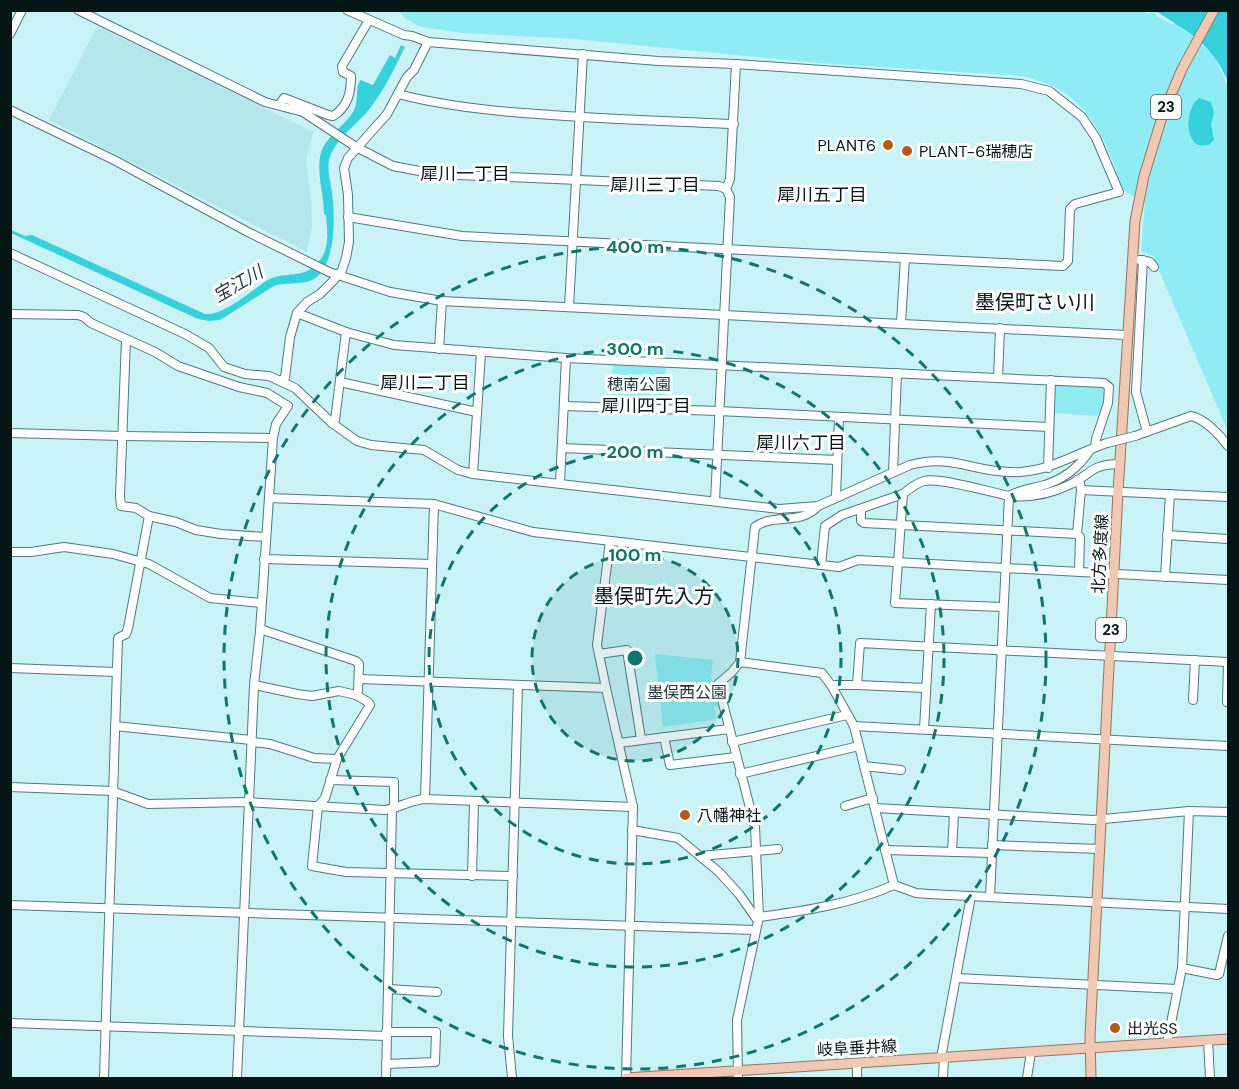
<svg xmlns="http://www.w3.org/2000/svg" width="1239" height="1089" viewBox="0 0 1239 1089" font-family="'DM Sans','Noto Sans JP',sans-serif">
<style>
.built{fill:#b3e7eb}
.green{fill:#90ecf4}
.water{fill:#37d1de}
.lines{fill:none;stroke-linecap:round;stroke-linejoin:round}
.minor-casing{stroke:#52797c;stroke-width:10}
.major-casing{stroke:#98735d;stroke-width:11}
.minor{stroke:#fff;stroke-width:8}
.major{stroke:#f0c9b5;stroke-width:9}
.minor-bridge-casing{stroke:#52797c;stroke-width:10;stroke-linecap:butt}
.minor-bridge{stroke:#fff;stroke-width:8}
.ring{fill:none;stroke:#0f766e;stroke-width:3;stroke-dasharray:10 8}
.poi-dot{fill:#b85716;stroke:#fff;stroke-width:2}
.labels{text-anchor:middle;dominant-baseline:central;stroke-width:6;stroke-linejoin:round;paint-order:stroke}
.shield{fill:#fff;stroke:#515c5d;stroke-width:1.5}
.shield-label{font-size:15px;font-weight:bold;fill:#061617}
.poi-label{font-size:16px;fill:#061617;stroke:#fff;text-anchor:start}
.park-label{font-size:16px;fill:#223a3c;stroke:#fff}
.street-label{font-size:16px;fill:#061617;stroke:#fff}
.neighbourhood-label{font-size:18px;fill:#061617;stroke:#fff}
.water-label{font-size:18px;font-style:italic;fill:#223a3d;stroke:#fff}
.quarter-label{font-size:20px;fill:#061617;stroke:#fff}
.centre{fill:#0f766e;stroke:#fff;stroke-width:3}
.ring-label{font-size:18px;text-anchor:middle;font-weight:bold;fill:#0f766e;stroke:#fff;stroke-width:6;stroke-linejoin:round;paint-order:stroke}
</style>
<rect width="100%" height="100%" fill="#caf3f7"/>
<polygon class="built" points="97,26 313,132 306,161 311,197 312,227 307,252 49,120"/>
<g class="green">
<path d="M 1145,10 L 1149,14 L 1150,11 L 1157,14 L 1156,16 L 1173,25 L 1175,22 L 1214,55 L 1228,87 L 1228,431 L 1153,256 L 1141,251 L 1145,202 C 1139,198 1126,194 1122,187 C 1119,181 1117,173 1115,166 C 1095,117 1075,86 1020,76 L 817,63 L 575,39 L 463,33 L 421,27 L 406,19 L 399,11 Z"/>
<polygon points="613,362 666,364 665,406 611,403"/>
<polygon points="1054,383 1104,386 1105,401 1097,416 1052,413"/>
<polygon points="655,654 713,660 711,676 721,706 714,707 717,719 663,727"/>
</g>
<g class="water">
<path d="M 1156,11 L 1228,11 L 1228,82 C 1212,43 1189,33 1156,11 Z"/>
<path d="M 401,45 L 405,47 C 395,67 385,89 371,107 C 359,123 341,134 332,152 C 325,166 330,178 332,192 C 335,215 336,259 318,276 C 306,287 288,281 274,286 L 220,320 L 209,321 L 198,319 L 11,233 L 11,230 L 25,236 L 32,235 L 205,314 C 223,316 251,291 266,281 C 286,269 303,282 320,260 C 330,248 327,230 326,215 L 324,214 C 324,196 317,175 320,157 C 323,138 344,127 353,112 C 359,102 355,90 360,80 L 373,85 L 390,55 L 395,58 Z"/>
<path d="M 1199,98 L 1211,102 L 1214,113 L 1211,125 L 1214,140 L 1209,145 C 1205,145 1199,147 1195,143 C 1184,132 1188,106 1199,98 Z"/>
</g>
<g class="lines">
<defs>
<g id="minor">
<polyline points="78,10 265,102 303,112 356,147 393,166 435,174 719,186 726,189 730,197 715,501"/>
<polyline points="347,10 404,35 412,36 428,42 658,61 736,64 1021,84 1049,91 1082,117 1096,138 1119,192 1075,204 1070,209 1068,261 1063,266 462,236 348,217"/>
<polyline points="10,34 22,10"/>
<path d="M 398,94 C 444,106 490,111 538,114 C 603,119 668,121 734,124"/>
<path d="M 279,105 L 284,98 L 328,115 L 333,116 C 348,107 351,92 351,76 L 343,72 L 342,66 L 369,20"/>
<polyline points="10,110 114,160 248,232 329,272 390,292 442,301 1126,335"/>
<polyline points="726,189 730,179 736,64"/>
<path d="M 10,253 L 185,334 L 209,348 L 224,367 L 245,374 L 269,376 L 295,388 L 332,423 L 357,441 L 371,445 L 424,450 L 458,470 L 473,474 L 779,509 L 818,506 L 910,465 C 951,454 971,471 1010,472 C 1046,474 1074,454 1107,443"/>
<polyline points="1140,260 1150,262 1154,267"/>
<polyline points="1143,260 1136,392 1147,432"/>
<polyline points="569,307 583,54"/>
<polyline points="297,313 346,332 394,345 566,358 1104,383 1109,387 1108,403 1096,439 1095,447"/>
<polyline points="10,314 78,315 84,317 91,323 155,352 178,366 239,387 267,393 288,406 276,424 273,438 260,631 254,685 237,1078"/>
<polyline points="901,323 905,258"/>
<polyline points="439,349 442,301"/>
<polyline points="998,378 1000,328"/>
<polyline points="281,380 285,378 290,337 297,313 307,302 320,294 332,282 342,270 346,258 349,242 348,195 344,168 348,158 387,114 407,77 414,70 428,42"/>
<polyline points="340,382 477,412"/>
<polyline points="564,406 719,411 1049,427"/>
<polyline points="332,423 335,420 346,332"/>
<polyline points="10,433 122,436 273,438"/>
<path d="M 1135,436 L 1191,416 C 1205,419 1220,435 1228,446"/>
<polyline points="562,448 837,460"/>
<path d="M 1090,450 C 1079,468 1061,481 1041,486 C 1029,489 1019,490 1009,496 C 1029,498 1050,494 1069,485 C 1091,475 1090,464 1120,464"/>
<polyline points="1048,468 1051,380"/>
<polyline points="893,472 897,373"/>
<polyline points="473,474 481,353"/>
<polyline points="1077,480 1080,483 1081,490 1228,497"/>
<polyline points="560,483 566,358"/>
<polyline points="836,496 839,417"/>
<polyline points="269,498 434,504 533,532 839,567 858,560 1228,580"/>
<polyline points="861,509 861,521 864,523 1077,534 1080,537 1079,572"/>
<polyline points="149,516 176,522 196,530 221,534 265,537"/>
<polyline points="1077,534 1081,490"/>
<polyline points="1167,535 1228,539"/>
<polyline points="10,552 31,552 64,547 113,554 149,564 210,598 261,603"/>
<polyline points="264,559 432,564"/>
<polyline points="821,565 825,526 842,515 903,494"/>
<polyline points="1165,577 1170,494"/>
<polyline points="260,631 263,630 356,661 359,664 358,691 356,695 368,702 370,705 337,759 325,798 318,806 312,866 346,872 513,876"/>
<polyline points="599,654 627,650 641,739"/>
<polyline points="740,662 822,673 831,685"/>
<polyline points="10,668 116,672"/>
<polyline points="359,679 606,688 633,807 626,1078"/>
<polyline points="254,685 297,694 312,696 339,691 356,695"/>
<polyline points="857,685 925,688"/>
<polyline points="606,688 597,645 610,541"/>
<polyline points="1193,700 1195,660"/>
<polyline points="1227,702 1228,662"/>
<polyline points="115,726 251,740"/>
<polyline points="854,726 1228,746"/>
<polyline points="924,729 931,604"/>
<polyline points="664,737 670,765 736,757"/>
<polyline points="251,742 270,744 314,758 337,759"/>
<polyline points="732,742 847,715"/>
<polyline points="619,743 729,729"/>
<polyline points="864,766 901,770"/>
<polyline points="740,774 859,746"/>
<polyline points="330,780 394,782 394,807"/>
<path d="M 10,787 L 112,791 L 148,804 L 247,802 L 385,810 C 399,808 410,800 425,799 L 633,807"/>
<polyline points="425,799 434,504"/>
<polyline points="845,806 873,798"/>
<polyline points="875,808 1093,820 1189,811 1228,812"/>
<polyline points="632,830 678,838 719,872 739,894 758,921"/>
<polyline points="992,845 1100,849"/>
<polyline points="885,850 992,853"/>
<polyline points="952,852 954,813"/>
<polyline points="700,856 778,849"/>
<polyline points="472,876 474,801"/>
<polyline points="894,885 854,726 831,685 857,685 860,643 1228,662"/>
<path d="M 990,897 L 1009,496 C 990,492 940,477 924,481 C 916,483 909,489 903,494 L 895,603 L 1003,607"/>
<polyline points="10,905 756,930"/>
<path d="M 759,917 C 804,911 851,904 894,885 L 916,893 L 929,894 L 1228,909"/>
<polyline points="1182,968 1217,975 1219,974 1228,936"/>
<polyline points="956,978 1177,989"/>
<polyline points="388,989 437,992"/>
<polyline points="10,1023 386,1036"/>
<polyline points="1208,1040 1210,1078"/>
<polyline points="1167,1043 1182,968 1189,811"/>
<polyline points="941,1058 971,896"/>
<polyline points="386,1064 435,1062 436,1032 386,1032"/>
<polyline points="104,1078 118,638 126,634 128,628 149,516 136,508 121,506 120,496 126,339"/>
<polyline points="386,1078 392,809"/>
<polyline points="512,1078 508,1036 518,686"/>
<path d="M 738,1078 L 737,1020 L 759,917 L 755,827 L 718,684 L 732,672 L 740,662 L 755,527 C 773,513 801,526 818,506"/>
<polyline points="857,1078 857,1063"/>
<polyline points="943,1078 944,1058"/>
<polyline points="1027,1078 1031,1052"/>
</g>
<g id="major">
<polyline points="626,1078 1228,1039"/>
<polyline points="1091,1078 1090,1036 1118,492 1135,221 1144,176 1163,114 1182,69 1214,10"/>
</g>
</defs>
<use href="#minor" class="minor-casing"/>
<use href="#major" class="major-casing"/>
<use href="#minor" class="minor"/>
<use href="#major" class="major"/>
<defs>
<polyline id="minor-bridge" points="1107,443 1135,436"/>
</defs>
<use href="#minor-bridge" class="minor-bridge-casing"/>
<use href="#minor-bridge" class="minor-bridge"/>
</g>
<circle cx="635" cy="658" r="103" fill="#0f766e" fill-opacity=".12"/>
<g class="ring">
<circle cx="635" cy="658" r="103"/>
<circle cx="635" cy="658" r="206"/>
<circle cx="635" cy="658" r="309"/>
<circle cx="635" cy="658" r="411"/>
</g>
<g class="poi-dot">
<circle cx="888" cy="145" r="6"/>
<circle cx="907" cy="151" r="6"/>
<circle cx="685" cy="815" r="6"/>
<circle cx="1115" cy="1028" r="6"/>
</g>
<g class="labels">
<g class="shield">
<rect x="1151" y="95" width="30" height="24" rx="4.5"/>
<rect x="1096" y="618" width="30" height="24" rx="4.5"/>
</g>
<g class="shield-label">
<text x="1166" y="107">23</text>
<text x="1111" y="630">23</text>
</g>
<g class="poi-label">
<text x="876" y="145" text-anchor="end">PLANT6</text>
<text x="919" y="151">PLANT-6瑞穂店</text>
<text x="697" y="815">八幡神社</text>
<text x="1127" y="1028">出光SS</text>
</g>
<g class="park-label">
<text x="639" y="384">穂南公園</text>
<text x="687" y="692">墨俣西公園</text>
</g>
<g class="street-label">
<text transform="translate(1100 554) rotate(-87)">北方多度線</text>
<text transform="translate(857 1048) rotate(-3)">岐阜垂井線</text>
</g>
<g class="neighbourhood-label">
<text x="465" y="174">犀川一丁目</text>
<text x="655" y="185">犀川三丁目</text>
<text x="822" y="195">犀川五丁目</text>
<text x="425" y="383">犀川二丁目</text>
<text x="646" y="406">犀川四丁目</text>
<text x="801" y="443">犀川六丁目</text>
</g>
<g class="water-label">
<text transform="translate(238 284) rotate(-30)">宝江川</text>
</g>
<g class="quarter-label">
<text x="1035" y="302">墨俣町さい川</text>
<text x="654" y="596">墨俣町先入方</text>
</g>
</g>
<circle cx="635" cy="658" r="9" class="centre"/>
<g class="ring-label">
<text x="635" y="253">400 m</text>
<text x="635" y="355">300 m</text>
<text x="635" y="458">200 m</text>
<text x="635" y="561">100 m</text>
</g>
<rect width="1239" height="1089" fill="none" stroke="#061617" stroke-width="24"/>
</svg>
